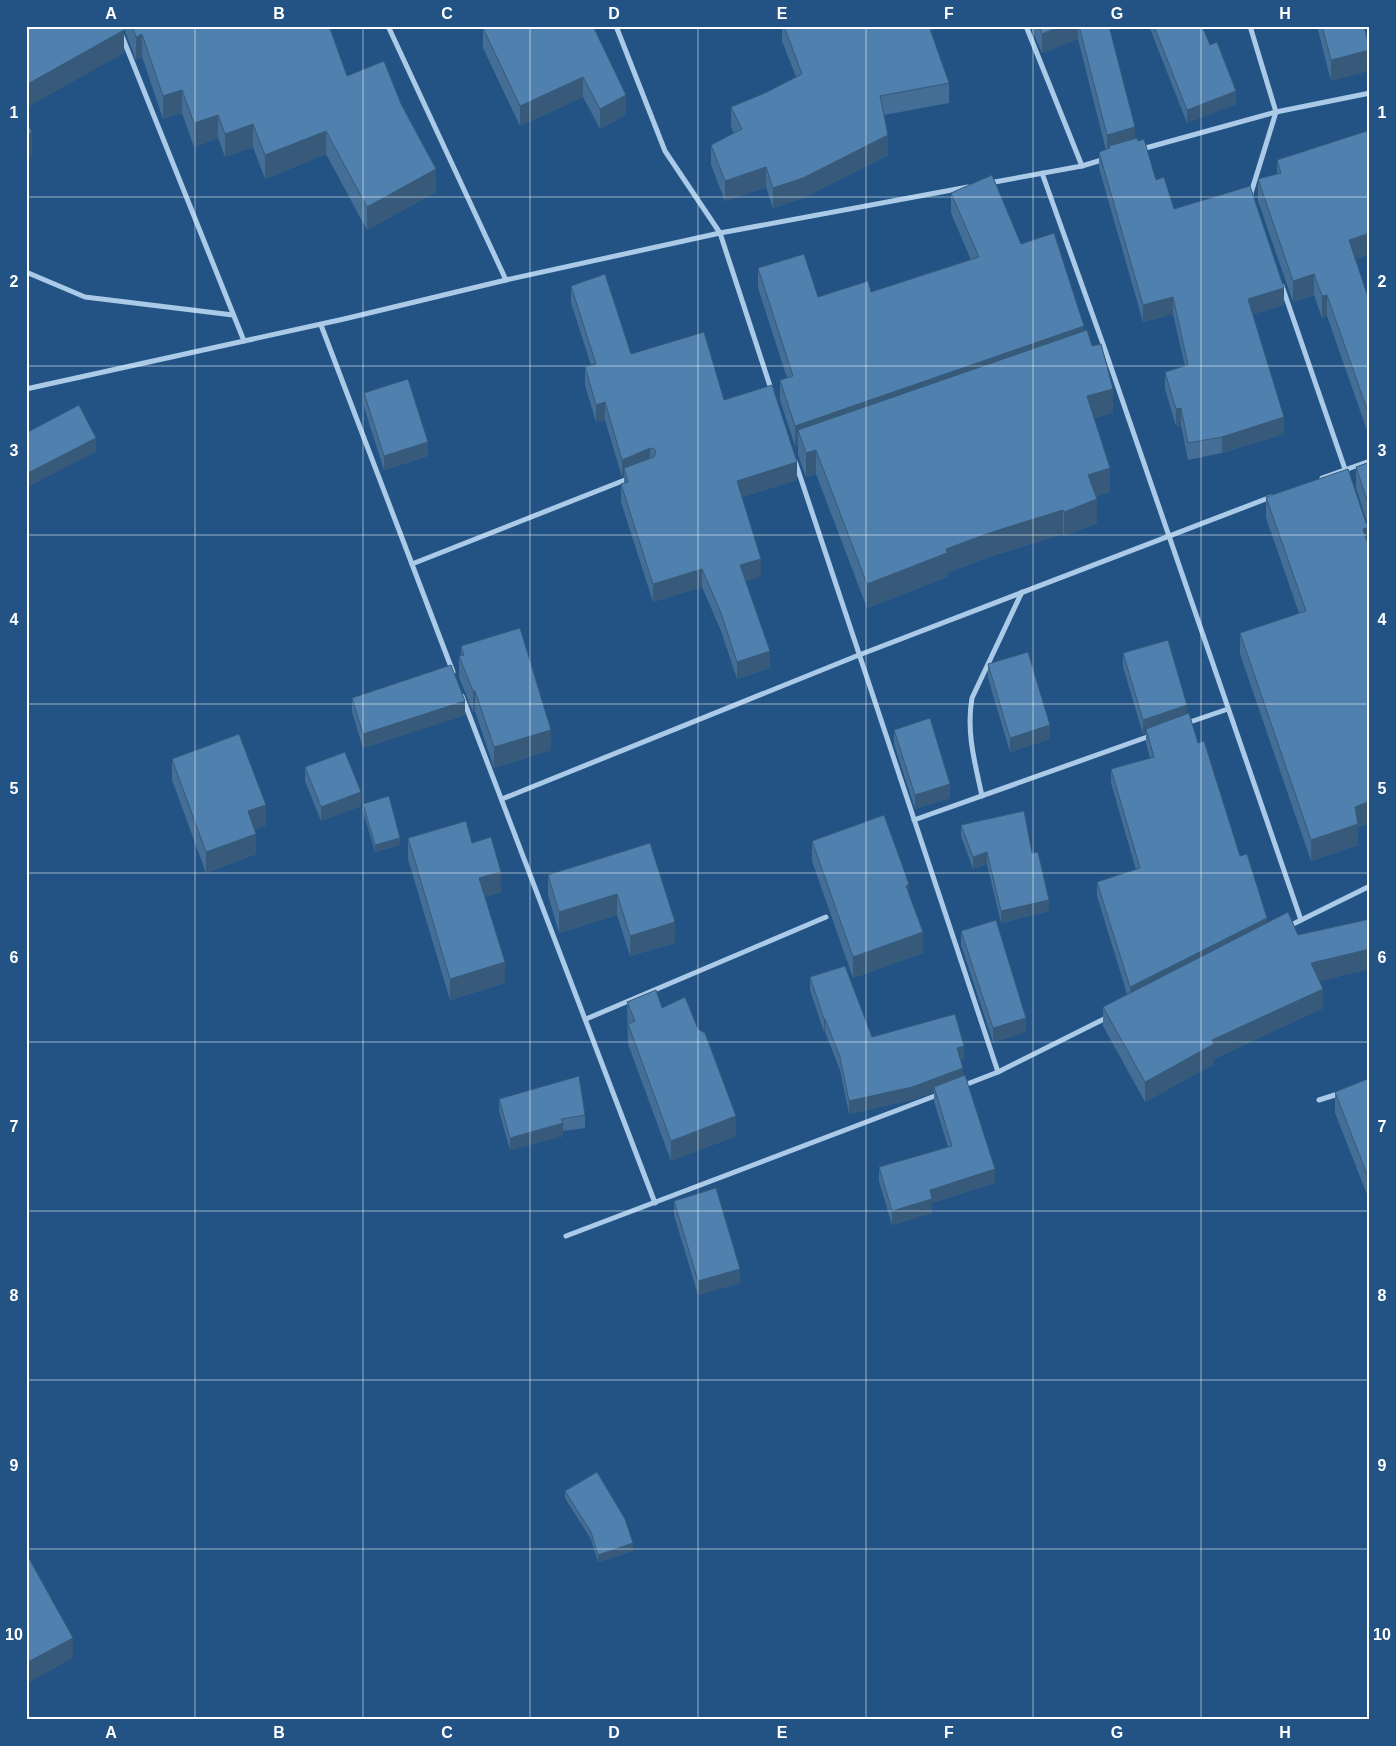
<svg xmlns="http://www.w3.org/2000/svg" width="1396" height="1746" viewBox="0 0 1396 1746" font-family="Helvetica,sans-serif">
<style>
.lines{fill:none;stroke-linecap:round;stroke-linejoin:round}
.minor{stroke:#aacae8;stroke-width:5}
.wall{fill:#446e96}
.shaded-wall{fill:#375a7a}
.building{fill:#4f80ae;stroke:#375a7a}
.grid{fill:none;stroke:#fff;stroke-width:1;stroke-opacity:0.55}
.neatline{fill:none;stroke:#fff;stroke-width:2}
.grid-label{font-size:16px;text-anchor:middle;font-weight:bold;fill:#fff}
</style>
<rect width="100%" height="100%" fill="#225384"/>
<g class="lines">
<g class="minor">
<polyline points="118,26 244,341"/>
<polyline points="388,26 506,280"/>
<polyline points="616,26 665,151 720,233 772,392"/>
<polyline points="1026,26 1082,166"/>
<polyline points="1250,26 1276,112 1251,193 1251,195"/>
<polyline points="1142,149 1276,112 1370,93"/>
<polyline points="1042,173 1103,344 1301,920"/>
<polyline points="989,183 1082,166 1105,159"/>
<polyline points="26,272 85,297 233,315"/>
<polyline points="1282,286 1346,472"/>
<polyline points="321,325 453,672"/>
<polyline points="26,389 344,319 506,280 720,233 968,187"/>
<polyline points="795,461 998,1072"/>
<polyline points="1322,478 1370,461"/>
<polyline points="412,564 630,478"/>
<polyline points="462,696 655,1203"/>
<polyline points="1187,723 1228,709"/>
<path d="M 982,796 C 975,763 966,732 972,698 L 1022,592"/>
<polyline points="502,799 859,655 1271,497"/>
<polyline points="914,820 1150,736"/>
<polyline points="1287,927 1370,886"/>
<polyline points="586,1019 826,917"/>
<polyline points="962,1086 998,1072 1108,1017"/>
<polyline points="1319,1100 1341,1093"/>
<polyline points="566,1236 940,1094"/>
</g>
</g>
<g class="wall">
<polygon points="123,26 329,26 347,76 436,192 367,230 326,154 265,179 253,147 225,157 218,138 194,147 182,113 163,119 142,57 136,60"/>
<polygon points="782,26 942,26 930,31 949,83 949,103 884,115 888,155 803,198 773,208 766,187 725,201 711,165 711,145 734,133 731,127 731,107 765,93 796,77 782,41"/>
<polygon points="1030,26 1109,26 1135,139 1156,180 1174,209 1284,305 1252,314 1284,434 1222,453 1188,460 1181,425 1176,426 1165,389 1165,372 1185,366 1173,314 1143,322 1099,168 1099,152 1106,150 1078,39 1042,53"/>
<polygon points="1149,26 1202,26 1236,104 1187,123"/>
<polygon points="1317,26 1364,26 1331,81"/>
<polygon points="483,28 626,95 626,115 600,129 583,97 520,126 483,48"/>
<polygon points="1370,130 1370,254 1355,259 1370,303 1370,439 1327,316 1322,318 1314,295 1293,302 1258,201 1258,179 1277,174 1277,160"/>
<polygon points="951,193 1021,244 1084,331 1113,413 1094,418 1110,492 1096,496 1097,523 1064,536 1063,534 989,557 947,573 947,577 867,608 816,474 806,477 798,455 798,445 795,446 780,400 780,380 787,378 758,288 758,268 818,297 871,292 971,260 951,213"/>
<polygon points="571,286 631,354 724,400 797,480 742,497 761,576 745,581 770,668 737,679 721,631 702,587 653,602 621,502 621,484 624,483 624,476 622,477 605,420 596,422 585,385 585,367 591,365 571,303"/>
<polygon points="364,393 428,456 384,470 364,407"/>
<polygon points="1370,462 1370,823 1358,827 1358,845 1311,861 1240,654 1240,633 1299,613 1266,518 1266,497 1366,523 1368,525 1356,488 1356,467"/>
<polygon points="461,646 551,750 494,768 475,711 473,712 459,677 459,656 461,655"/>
<polygon points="1123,653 1187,714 1198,743 1240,856 1267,923 1298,935 1370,919 1370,969 1319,981 1323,1008 1214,1059 1214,1064 1145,1102 1103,1026 1103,1007 1127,994 1097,896 1097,882 1136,870 1111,783 1111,769 1150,758 1146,743 1146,734 1143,734 1123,667"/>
<polygon points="988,664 1050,739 1010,752 988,678"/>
<polygon points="352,698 465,715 363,748 352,712"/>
<polygon points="894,730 950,798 915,809 894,744"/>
<polygon points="172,759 266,825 255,829 256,854 206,873 172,780"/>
<polygon points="305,767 361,806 321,821 305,781"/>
<polygon points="363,804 400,845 375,852 363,811"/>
<polygon points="961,825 1032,853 1049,911 1001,923 987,864 973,869 961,836"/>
<polygon points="408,838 472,843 501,892 485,897 505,983 450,1000 408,859"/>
<polygon points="812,841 909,893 923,953 853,978 812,861"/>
<polygon points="650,843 675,943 630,956 617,915 559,933 548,895 548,875"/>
<polygon points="961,931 1026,1032 993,1042 961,945"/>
<polygon points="810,977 872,1037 964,1059 960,1060 963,1076 995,1183 932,1203 932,1213 892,1225 879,1181 879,1167 948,1147 934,1101 934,1092 912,1100 849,1114 840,1070 825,1032 824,1032 810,990"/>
<polygon points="627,1002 662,1008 736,1136 671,1161 628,1044"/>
<polygon points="1370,1078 1370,1202 1335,1113 1335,1092"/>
<polygon points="499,1099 585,1115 585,1128 563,1131 563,1136 510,1150 499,1111"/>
<polygon points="674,1201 740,1283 698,1295 674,1215"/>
<polygon points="565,1491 633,1551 598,1562 591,1539 565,1498"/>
</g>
<g class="shaded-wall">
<polygon points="924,26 942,26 924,33"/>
<polygon points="1060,26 1078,26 1078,39 1042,53 1042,34"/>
<polygon points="124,30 124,53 26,108 26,85"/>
<polygon points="142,34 142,57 136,60 136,37"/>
<polygon points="1370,50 1370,71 1331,81 1331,60"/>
<polygon points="583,77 583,97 520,126 520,106"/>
<polygon points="182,90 182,113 163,119 163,96"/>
<polygon points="1236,91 1236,104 1187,123 1187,110"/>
<polygon points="626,95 626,115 600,129 600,109"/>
<polygon points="218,115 218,138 194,147 194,123"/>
<polygon points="253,124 253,147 225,157 225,134"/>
<polygon points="1135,127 1135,147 1109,146 1109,154 1107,154 1107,135"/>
<polygon points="326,131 326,154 265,179 265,155"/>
<polygon points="32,132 32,155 26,158 26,135"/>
<polygon points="888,135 888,155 803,198 773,208 773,188"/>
<polygon points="766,167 766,187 725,201 725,181"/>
<polygon points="436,169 436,192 367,230 367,207"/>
<polygon points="1370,233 1370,254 1349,261 1349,240"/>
<polygon points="1314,274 1314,295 1293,302 1293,281"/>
<polygon points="1284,288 1284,305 1248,316 1248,299"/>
<polygon points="1327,295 1327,316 1322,318 1322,296"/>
<polygon points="1173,297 1173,314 1143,322 1143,305"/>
<polygon points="1084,326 1084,346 798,430 798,445 795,446 795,426"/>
<polygon points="1113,389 1113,413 1087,420 1087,396"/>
<polygon points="605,402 605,420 596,422 596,405"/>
<polygon points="1181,408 1181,425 1176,426 1176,409"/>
<polygon points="1284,417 1284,434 1222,453 1222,437"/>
<polygon points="96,438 96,452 26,488 26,474"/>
<polygon points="428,442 428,456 384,470 384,456"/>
<polygon points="650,448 650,466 624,468 624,476 622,477 622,460"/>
<polygon points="816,450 816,474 806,477 806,453"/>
<polygon points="797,462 797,480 737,499 737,481"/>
<polygon points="1110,468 1110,492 1088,499 1088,475"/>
<polygon points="1097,499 1097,523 1064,536 1064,512"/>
<polygon points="1063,510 1063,534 989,557 947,573 947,577 867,608 867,584 946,549 989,533"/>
<polygon points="1370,527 1370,548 1363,550 1363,529"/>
<polygon points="761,559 761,576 740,583 740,565"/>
<polygon points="702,569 702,587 653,602 653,584"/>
<polygon points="770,651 770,668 737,679 737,662"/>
<polygon points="473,691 475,691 475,711 473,712"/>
<polygon points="465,701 465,715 363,748 363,734"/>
<polygon points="1187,705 1187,719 1146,729 1146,734 1143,734 1143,720"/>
<polygon points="1050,725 1050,739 1010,752 1010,738"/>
<polygon points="551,730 551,750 494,768 494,747"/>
<polygon points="950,784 950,798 915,809 915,795"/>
<polygon points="361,792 361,806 321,821 321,807"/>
<polygon points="1370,801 1370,823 1358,827 1358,845 1311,861 1311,840 1355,807"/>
<polygon points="266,805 266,825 248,832 248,811"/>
<polygon points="256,834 256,854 206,873 206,852"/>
<polygon points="400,838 400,845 375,852 375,845"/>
<polygon points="987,852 987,864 973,869 973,857"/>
<polygon points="501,872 501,892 479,899 479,878"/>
<polygon points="909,884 909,905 906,886"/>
<polygon points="617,894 617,915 559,933 559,912"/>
<polygon points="1049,900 1049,911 1001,923 1001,911"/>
<polygon points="1267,918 1267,932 1130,1001 1130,987"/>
<polygon points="675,922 675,943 630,956 630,936"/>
<polygon points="923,932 923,953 853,978 853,957"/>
<polygon points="1370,949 1370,969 1311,983 1311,963"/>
<polygon points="505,962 505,983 450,1000 450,979"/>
<polygon points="1323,989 1323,1008 1214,1059 1214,1064 1145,1102 1145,1082 1212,1040"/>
<polygon points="1026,1018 1026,1032 993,1042 993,1028"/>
<rect x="824" y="1019" width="1" height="13"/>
<polygon points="964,1046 964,1059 957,1061 957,1048"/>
<polygon points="963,1068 963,1081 934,1087 934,1092 912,1100 849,1114 849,1101"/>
<polygon points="736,1116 736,1136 671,1161 671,1141"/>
<polygon points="563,1123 563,1136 510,1150 510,1138"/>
<polygon points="995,1169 995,1183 932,1203 932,1213 892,1225 892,1211 930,1190"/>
<polygon points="740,1269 740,1283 698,1295 698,1281"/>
<polygon points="633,1543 633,1551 598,1562 598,1555"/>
<polygon points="73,1638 73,1658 26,1684 26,1663"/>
</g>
<g class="building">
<polygon points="29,26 123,26 124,30 26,85 26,28"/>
<polygon points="132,26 329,26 347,76 384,61 401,104 436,169 367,207 326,131 265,155 253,124 225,134 218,115 194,123 182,90 163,96 142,34 136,37"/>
<polygon points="487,26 593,26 626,95 600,109 583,77 520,106 483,28"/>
<polygon points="784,26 929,26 949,83 880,96 888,135 803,178 773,188 766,167 725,181 711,145 742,129 731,107 765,93 802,74"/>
<polygon points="1039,26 1060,26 1042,34"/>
<polygon points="1079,26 1109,26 1135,127 1107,135"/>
<polygon points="1154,26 1202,26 1210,45 1217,42 1236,91 1187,110"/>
<polygon points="1322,26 1364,26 1370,50 1331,60"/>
<polygon points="26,122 32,132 26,135"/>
<polygon points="1370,130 1370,233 1349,240 1370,303 1370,418 1327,295 1322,296 1314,274 1293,281 1258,179 1281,173 1277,160"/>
<polygon points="1137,138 1138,141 1144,139 1156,180 1164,177 1174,209 1250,186 1284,288 1248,299 1284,417 1222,437 1188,443 1181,408 1176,409 1165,372 1188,365 1173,297 1143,305 1099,152 1110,148 1109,146"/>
<polygon points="992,175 1021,244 1054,233 1084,326 795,426 780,380 793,376 758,268 804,254 818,297 868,281 871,292 979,257 951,193"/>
<polygon points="605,274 631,354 704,332 724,400 772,385 797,462 737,481 761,559 740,565 770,651 737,662 721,613 702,569 653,584 621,484 628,482 624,468 654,457 656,451 654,449 650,448 622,460 605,402 596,405 585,367 596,364 571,286"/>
<polygon points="1087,330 1092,346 1101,344 1113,389 1087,396 1110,468 1088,475 1097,499 1064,512 1063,510 989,533 946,549 947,553 867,584 816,450 806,453 798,430"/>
<polygon points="408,379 428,442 384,456 364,393"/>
<polygon points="79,405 96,438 26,474 26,433"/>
<polygon points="1370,462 1370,509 1356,467"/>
<polygon points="1348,469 1366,523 1370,526 1370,527 1363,529 1370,550 1370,801 1355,807 1358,824 1311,840 1240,633 1306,611 1266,497"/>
<polygon points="520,628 551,730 494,747 475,691 473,691 459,656 464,655 461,646"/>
<polygon points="1168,640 1187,705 1143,720 1123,653"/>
<polygon points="1028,652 1050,725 1010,738 988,664"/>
<polygon points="451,665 465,701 363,734 352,698"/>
<polygon points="1189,713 1198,743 1204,741 1240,856 1247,854 1267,918 1130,987 1097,882 1140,868 1111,769 1154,757 1146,729"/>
<polygon points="930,718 950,784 915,795 894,730"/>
<polygon points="239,734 266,805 248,811 256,834 206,852 172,759"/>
<polygon points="345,752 361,792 321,807 305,767"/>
<polygon points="389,796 400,838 375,845 363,804"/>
<polygon points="1024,811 1032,853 1038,852 1049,900 1001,911 987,852 973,857 961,825"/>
<polygon points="884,815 909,884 906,886 923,932 853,957 812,841"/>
<polygon points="466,821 472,843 491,837 501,872 479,878 505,962 450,979 408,838"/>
<polygon points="650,843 675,922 630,936 617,894 559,912 548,875"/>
<polygon points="1288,912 1298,935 1370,919 1370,949 1311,963 1323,989 1212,1040 1214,1044 1145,1082 1103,1007"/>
<polygon points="996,920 1026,1018 993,1028 961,931"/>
<polygon points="845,966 872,1037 955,1014 964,1046 957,1048 963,1068 912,1087 849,1101 840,1057 825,1019 824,1019 810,977"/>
<polygon points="656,990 662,1008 685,997 698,1029 705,1033 736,1116 671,1141 628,1024 635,1021 627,1002"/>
<polygon points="965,1075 995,1169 930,1190 932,1199 892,1211 879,1167 952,1146 934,1087"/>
<polygon points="579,1076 585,1115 561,1119 563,1123 510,1138 499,1099"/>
<polygon points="1370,1078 1370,1182 1335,1092"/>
<polygon points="716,1188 740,1269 698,1281 674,1201"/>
<polygon points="597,1472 625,1519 633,1543 598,1555 591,1532 565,1491"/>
<polygon points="26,1553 73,1638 26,1663"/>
</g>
<path class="grid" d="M 195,26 L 195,1720M 363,26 L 363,1720M 530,26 L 530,1720M 698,26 L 698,1720M 866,26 L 866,1720M 1033,26 L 1033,1720M 1201,26 L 1201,1720M 26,197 L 1370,197M 26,366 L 1370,366M 26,535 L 1370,535M 26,704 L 1370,704M 26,873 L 1370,873M 26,1042 L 1370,1042M 26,1211 L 1370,1211M 26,1380 L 1370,1380M 26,1549 L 1370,1549"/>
<rect width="1396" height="1746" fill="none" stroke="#225384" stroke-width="55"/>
<rect x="28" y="28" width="1340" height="1690" class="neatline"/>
<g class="grid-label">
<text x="111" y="19">A</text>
<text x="279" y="19">B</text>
<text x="447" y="19">C</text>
<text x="614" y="19">D</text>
<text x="782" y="19">E</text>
<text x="949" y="19">F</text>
<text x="1117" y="19">G</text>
<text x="1285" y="19">H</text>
<text x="14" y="118">1</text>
<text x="1382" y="118">1</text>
<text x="14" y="287">2</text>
<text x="1382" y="287">2</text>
<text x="14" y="456">3</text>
<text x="1382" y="456">3</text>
<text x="14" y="625">4</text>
<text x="1382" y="625">4</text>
<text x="14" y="794">5</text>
<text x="1382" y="794">5</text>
<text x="14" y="963">6</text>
<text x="1382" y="963">6</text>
<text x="14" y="1132">7</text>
<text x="1382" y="1132">7</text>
<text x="14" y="1301">8</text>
<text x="1382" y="1301">8</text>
<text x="14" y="1471">9</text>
<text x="1382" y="1471">9</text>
<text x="14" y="1640">10</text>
<text x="1382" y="1640">10</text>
<text x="111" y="1738">A</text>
<text x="279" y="1738">B</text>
<text x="447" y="1738">C</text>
<text x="614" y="1738">D</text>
<text x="782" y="1738">E</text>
<text x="949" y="1738">F</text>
<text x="1117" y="1738">G</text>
<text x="1285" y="1738">H</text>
</g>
</svg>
